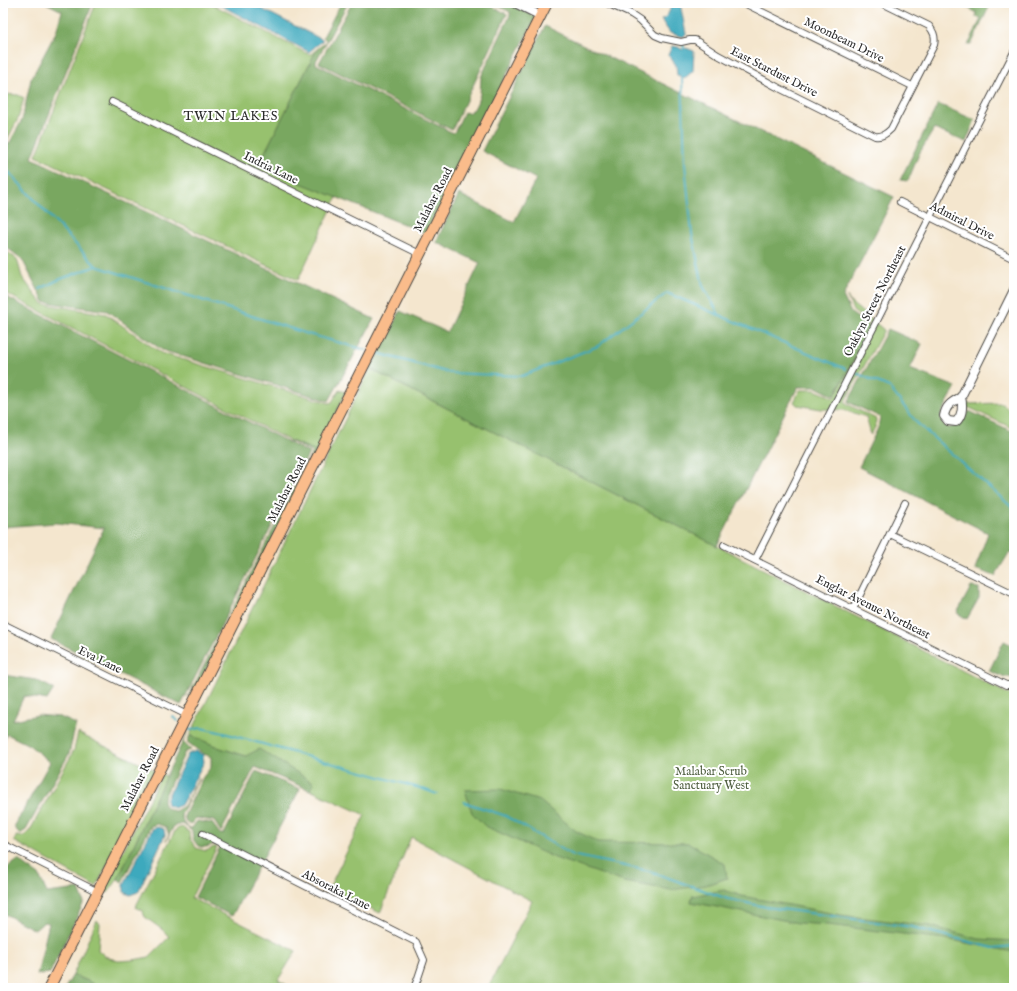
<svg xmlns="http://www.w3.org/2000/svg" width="1017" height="991" viewBox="0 0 1017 991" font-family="'IM FELL English',serif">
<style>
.green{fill:#97c16e;stroke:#61764c}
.forest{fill:#79a761;stroke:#526946}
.water{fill:#3da9bd;stroke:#346a74}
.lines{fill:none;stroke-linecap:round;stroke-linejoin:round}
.stream{stroke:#3da9bd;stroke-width:2}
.minor-casing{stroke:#494743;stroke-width:8}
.tertiary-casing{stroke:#494743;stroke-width:10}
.primary-casing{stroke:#494743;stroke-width:12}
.minor{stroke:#fff;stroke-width:6}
.tertiary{stroke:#fff;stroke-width:8}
.primary{stroke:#fabc8b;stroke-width:10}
.labels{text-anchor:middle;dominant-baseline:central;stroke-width:4;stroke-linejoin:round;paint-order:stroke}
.street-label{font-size:12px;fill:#2b2b2b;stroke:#fff}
.park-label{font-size:12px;fill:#516042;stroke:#fff}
.neighbourhood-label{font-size:13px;letter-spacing:1px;fill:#2b2b2b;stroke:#fff}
</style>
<rect width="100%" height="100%" fill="#fff"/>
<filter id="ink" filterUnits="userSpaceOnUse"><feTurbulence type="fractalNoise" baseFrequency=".025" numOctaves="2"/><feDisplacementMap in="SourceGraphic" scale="8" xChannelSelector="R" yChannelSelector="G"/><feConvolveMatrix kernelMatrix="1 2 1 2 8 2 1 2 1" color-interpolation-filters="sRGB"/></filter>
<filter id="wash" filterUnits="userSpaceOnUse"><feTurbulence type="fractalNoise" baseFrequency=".012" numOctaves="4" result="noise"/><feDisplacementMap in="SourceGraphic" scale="16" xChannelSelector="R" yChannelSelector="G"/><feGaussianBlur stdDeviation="0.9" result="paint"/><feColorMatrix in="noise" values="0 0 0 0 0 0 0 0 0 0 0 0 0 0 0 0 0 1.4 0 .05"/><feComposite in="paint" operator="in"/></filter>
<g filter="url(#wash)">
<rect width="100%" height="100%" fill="#f4e6ce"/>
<g class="green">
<polygon points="96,3 210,3 308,54 311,54 317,49 258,166 337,197 298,280 36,156"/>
<polygon points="3,94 18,95 24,98 18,119 7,140 3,139"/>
<path d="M 3,249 L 17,259 L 22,277 L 37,297 C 40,299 41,303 44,304 L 106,314 L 161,353 L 329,403 L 332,402 L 339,390 L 346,392 L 317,451 L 288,440 L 3,292 Z"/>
<polygon points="847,296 850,302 884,330 845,401 847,404 876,419 875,427 871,435 866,417 845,410 821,409 797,405 794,402 800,390 815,390 834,398 872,325 853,311"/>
<polygon points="370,369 1014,697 1014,988 488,988 532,901 411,837 380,913 329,888 365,815 310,790 313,782 246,756 220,748 190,735"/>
<polygon points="1002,403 1014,414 1014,429 970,408 968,408 966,409 966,404"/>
<path d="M 78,733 L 155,771 L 96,887 L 14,841 L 17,835 C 21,839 25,835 29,832 L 71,756 L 73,751 L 74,750 Z"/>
<polygon points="162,774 166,776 118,879 108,893 103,890"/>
<polygon points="182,827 189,832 190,839 196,848 206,851 214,847 217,847 191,898 296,951 278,980 292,988 100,988 88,981 73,975 97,920 100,924 98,950 105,956 118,961 133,960 149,957 169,937 164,931 145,917 142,910 136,908 137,904 176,829"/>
</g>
<g class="forest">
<polygon points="46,3 93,3 32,158 374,319 329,401 162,350 107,311 44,302 22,259 3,245 3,142 9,144 22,120 31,79 56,32 62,11"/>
<polygon points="341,3 348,3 316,61 316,64 453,133 455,131 464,112 468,113 474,109 477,103 480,94 481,77 510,15 510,12 492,3 507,3 536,17 426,233 258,166 317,49 326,42 326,40 323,37"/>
<polygon points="352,3 486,3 507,14 452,130 319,63"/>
<polygon points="959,3 991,3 971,45 968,45 981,19 976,17 977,13"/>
<polygon points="545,26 894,197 843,296 851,313 871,327 834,396 816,387 798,387 717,546 370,369 400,311 447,332 480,263 436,242 459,194 514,222 536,179 482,151"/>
<polygon points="938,104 975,120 966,142 934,129 919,154 908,181 900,180"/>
<polygon points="3,295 309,453 181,705 51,639 104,528 56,523 3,527"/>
<polygon points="888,329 922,344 910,369 956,387 941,414 941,421 949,428 961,424 969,411 1014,432 1014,554 1009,553 995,576 975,569 988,533 859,467 878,428 880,417 848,402"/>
<polygon points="288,440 317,451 202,678 188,697 311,455 312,453 310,451"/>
<polygon points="971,587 979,588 979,598 967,619 957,613"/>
<polygon points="1004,641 1014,646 1014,678 1001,676 989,671"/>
<polygon points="3,675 36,680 54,689 47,700 24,696 13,720 38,715 60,717 76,724 69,754 26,830 20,834 14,827 50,762 29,745 7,734 3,742"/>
<path d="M 188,731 L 183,742 L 191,750 L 185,752 L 163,800 C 164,808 167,809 175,811 L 184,806 L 199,778 L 181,815 L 184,824 L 189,828 L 192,828 L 197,821 L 212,823 L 220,834 L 224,834 L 256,771 L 300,789 L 232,916 L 195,897 L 220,847 C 214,841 211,847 205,847 C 202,848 200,846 198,846 L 193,839 L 192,831 L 183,824 L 174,826 L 166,841 L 169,835 L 166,827 L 157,824 L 151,826 L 122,882 L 118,879 L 166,776 Z"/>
<polygon points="190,735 220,748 246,756 259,749 314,783 310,790 255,767 221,832 214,821 196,818 190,825 186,822 184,816 203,777 211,767 211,757 202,753 187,742"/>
<polygon points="500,789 540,801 576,831 598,842 689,843 725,864 727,878 706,885 671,890 624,882 555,858 485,826 472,813 465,790"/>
<polygon points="18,860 39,875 47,893 79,889 84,902 50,973 37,975 49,923 44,922 35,930 3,913 3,871"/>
<polygon points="724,890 742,896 841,915 930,926 979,939 1014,941 1014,952 945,939 828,925 798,923 691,902 692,896"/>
<polygon points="73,975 88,981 100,988 65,988"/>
</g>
<g class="water">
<polygon points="216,3 250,3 323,40 309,52"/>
<path d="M 671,3 L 680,3 L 686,34 L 683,37 L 670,33 L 661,20 C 668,16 670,12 671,3 Z"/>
<polygon points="672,46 678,47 683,50 686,48 694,51 693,71 685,78 677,75 676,65 668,55"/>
<polygon points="196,751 203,755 204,762 181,805 174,808 167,805 166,800 188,754"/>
<polygon points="158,827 164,829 165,835 138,892 130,895 124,892 124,884 153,828"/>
</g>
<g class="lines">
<g class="stream">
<polyline points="683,44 684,50"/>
<polyline points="682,77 685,164 692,234 703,286 720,316"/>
<polyline points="3,166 96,266 308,334 366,350"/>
<polyline points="40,289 58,280 96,266"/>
<polyline points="3,313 7,310"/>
<polyline points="377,353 450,373 522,376 598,346 667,293 846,369"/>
<polyline points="856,373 889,387 917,423 1014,509"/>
<polyline points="173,717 178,721"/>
<polyline points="187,728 190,730 201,728 224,733 423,789 437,794"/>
<polyline points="464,802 506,816 572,855 649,871 728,899 766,907 912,927 993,948 1014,946"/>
</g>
</g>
</g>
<g filter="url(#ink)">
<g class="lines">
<defs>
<g id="minor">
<path d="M 607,3 L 631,14 L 640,20 L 655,35 L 662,38 L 681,42 L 690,40 L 695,40 L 718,55 L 779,88 L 875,136 C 882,137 886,134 891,129 L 934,45 C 936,37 934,32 929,26 L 882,3"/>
<polyline points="744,3 912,86"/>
<polyline points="112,102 420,254"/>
<polyline points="900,202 1014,259"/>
<polyline points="890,534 1014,594"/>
<polyline points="724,545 1006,685 1014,685"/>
<polyline points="755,560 1014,52"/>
<polyline points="853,609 905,503"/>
<polyline points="3,624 187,715"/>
<polyline points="203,834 416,942 424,960 418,978 414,988"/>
<polyline points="3,844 98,892"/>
</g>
<g id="tertiary">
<polyline points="515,3 541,16"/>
<path d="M 961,397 C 963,406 963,415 956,422 L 948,421 L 944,416 C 946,405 952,402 961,397 L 1014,290"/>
</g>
<polyline id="primary" points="49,988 547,3"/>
</defs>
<use href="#minor" class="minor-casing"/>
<use href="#tertiary" class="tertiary-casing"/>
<use href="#primary" class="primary-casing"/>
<use href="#minor" class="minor"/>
<use href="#tertiary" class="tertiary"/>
<use href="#primary" class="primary"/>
</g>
</g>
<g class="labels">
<g class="street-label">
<text transform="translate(844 40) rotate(26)">Moonbeam Drive</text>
<text transform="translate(774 72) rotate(27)">East Stardust Drive</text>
<text transform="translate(271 168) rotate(26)">Indria Lane</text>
<text transform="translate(433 200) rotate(-63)">Malabar Road</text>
<text transform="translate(962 221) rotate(27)">Admiral Drive</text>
<text transform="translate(875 301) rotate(-63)">Oaklyn Street Northeast</text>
<text transform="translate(287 490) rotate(-63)">Malabar Road</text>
<text transform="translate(873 607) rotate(27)">Englar Avenue Northeast</text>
<text transform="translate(100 660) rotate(26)">Eva Lane</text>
<text transform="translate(140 779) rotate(-63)">Malabar Road</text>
<text transform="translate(336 890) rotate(27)">Absoraka Lane</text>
</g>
<g class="park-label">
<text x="711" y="771">Malabar Scrub<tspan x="711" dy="14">Sanctuary West</tspan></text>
</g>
<g class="neighbourhood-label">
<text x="231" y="116">TWIN LAKES</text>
</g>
</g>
<rect width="1017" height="991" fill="none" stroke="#fff" stroke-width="16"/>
</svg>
